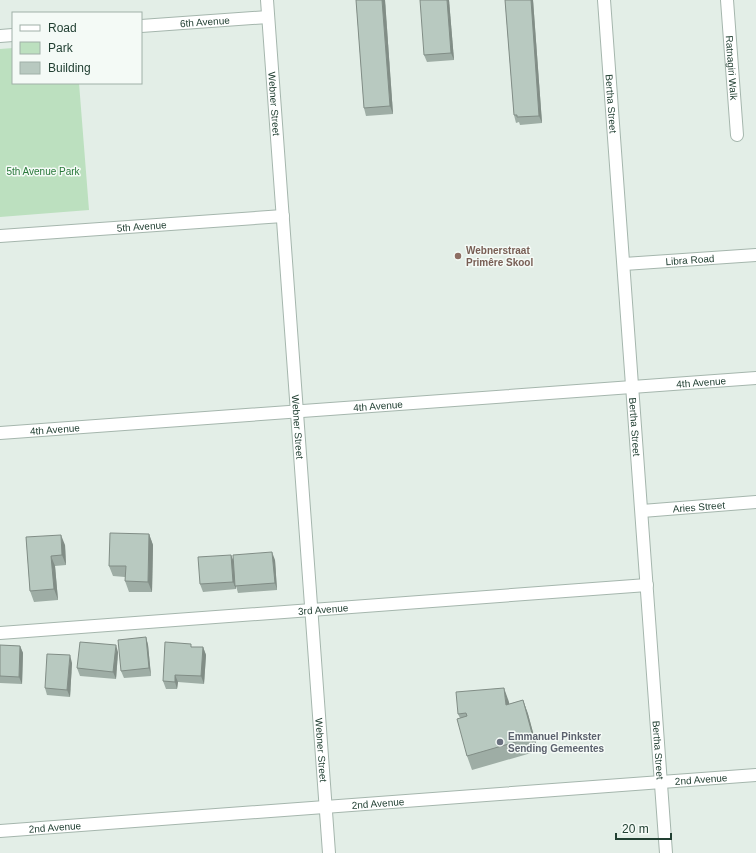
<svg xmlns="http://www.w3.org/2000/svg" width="756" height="853" viewBox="0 0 756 853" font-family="Arial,sans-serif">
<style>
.green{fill:#bce0bf}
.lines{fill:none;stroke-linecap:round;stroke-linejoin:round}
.minor-casing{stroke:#a5b6ad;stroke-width:14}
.minor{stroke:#fff;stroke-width:12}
.wall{fill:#9eada5}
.shaded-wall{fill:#818d86}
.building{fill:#b8c9c0;stroke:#818d86}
.education-dot{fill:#8d6e63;stroke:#f4faf6;stroke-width:1.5}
.worship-dot{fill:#6b7280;stroke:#f4faf6;stroke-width:1.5}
.labels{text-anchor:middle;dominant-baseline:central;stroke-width:3;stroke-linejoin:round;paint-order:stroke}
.street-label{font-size:10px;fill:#224033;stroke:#f4faf6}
.park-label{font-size:10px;fill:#2a793b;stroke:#f4faf6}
.education-label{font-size:10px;font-weight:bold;fill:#785e54;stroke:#f4faf6;text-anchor:start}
.worship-label{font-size:10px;font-weight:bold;fill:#5b616d;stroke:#f4faf6;text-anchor:start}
</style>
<rect width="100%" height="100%" fill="#e3eee7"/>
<polygon class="green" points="13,48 13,83 79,83 89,210 0,217 0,49"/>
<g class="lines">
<defs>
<g id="minor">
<path id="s1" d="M 267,0 L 329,853"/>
<path id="s2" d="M 604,0 L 666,853"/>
<path id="s3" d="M 727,0 L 737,135"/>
<path id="s4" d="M 141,26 L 268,17"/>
<polyline points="0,36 13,35"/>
<path id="s5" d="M 0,236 L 283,216"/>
<path id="s6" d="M 624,264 L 756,255"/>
<path id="s7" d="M 0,433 L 756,378"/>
<path id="s8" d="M 642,511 L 756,502"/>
<path id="s9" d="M 0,633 L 647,585"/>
<path id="s10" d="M 0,831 L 756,775"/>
</g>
</defs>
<use href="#minor" class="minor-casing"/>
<use href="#minor" class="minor"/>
</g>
<g class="wall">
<polygon points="356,0 385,0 393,114 366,116 364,108"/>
<polygon points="449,0 454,60 427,62 424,55"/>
<polygon points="505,0 533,0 542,123 520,125 519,122 516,123 514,115"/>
<polygon points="149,534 153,545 152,592 129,592 125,581 125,577 113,576 109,566"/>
<polygon points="26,537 65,545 66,565 55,566 58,600 34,602 30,591"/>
<polygon points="231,555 233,561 275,560 277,590 238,593 236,586 236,589 203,592 200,584"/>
<polygon points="146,637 148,645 151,676 124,678 121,671"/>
<polygon points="0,645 20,646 23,653 22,684 0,683"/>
<polygon points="192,647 203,647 206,655 204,684 178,682 177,689 166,689 163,681"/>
<polygon points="118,652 116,679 80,676 77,668"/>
<polygon points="72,663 70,697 47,695 45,688"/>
<polygon points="523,700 528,714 538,751 472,770 467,756 460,718 458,714 509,702 509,704"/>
</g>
<g class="shaded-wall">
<polygon points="382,0 385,0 393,114 390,106"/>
<polygon points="447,0 449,0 454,60 451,53"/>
<polygon points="531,0 533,0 542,123 539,116"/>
<polygon points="149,534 153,545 152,592 148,582"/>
<polygon points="61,535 65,545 66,565 62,555"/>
<polygon points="272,552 275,560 277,590 275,583"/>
<polygon points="231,555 234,562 236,589 233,582"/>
<polygon points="51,556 55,566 58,600 54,589"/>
<polygon points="146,637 148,645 151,676 149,668"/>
<polygon points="116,645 118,652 116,679 113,672"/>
<polygon points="20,646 23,653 22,684 19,677"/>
<polygon points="203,647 206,655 204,684 201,676"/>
<polygon points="70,655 72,663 70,697 67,690"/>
<polygon points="175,675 178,682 177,689 175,682"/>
<polygon points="504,688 509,702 511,719 506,705"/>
<polygon points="523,700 528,714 538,751 533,737"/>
</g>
<g class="building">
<polygon points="356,0 382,0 390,106 364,108"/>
<polygon points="420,0 447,0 451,53 424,55"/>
<polygon points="505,0 531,0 539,116 517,117 517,115 514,115"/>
<polygon points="110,533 149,534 148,582 125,581 126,566 109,566"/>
<polygon points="61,535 62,555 51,556 54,589 30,591 26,537"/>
<polygon points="272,552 275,583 235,586 233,555"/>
<polygon points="231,555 233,582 200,584 198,557"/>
<polygon points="146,637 149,668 121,671 118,640"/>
<polygon points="80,642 116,645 113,672 77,668"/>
<polygon points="165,642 191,644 191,647 203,647 201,676 175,675 175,682 163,681"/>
<polygon points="0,645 20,646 19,677 0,676"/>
<polygon points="47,654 70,655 67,690 45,688"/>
<polygon points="504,688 506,705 523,700 533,737 467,756 457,719 467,716 466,713 458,714 456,692"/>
</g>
<circle class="education-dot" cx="458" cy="256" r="4"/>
<circle class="worship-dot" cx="500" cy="742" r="4"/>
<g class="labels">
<g class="street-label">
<text stroke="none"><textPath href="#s4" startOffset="64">6th Avenue</textPath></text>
<text stroke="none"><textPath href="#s3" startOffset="68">Ratnagiri Walk</textPath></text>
<text stroke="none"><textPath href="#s1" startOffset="104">Webner Street</textPath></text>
<text stroke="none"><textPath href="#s2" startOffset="104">Bertha Street</textPath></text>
<text stroke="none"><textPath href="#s5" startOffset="142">5th Avenue</textPath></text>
<text stroke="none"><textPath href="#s6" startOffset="66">Libra Road</textPath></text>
<text stroke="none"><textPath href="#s7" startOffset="703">4th Avenue</textPath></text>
<text stroke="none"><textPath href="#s7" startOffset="379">4th Avenue</textPath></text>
<text stroke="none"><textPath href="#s2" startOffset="428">Bertha Street</textPath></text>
<text stroke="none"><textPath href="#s1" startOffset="428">Webner Street</textPath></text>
<text stroke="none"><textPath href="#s7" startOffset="55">4th Avenue</textPath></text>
<text stroke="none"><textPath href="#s8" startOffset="57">Aries Street</textPath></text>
<text stroke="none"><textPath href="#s9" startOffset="324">3rd Avenue</textPath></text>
<text stroke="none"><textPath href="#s1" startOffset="752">Webner Street</textPath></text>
<text stroke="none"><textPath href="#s2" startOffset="752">Bertha Street</textPath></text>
<text stroke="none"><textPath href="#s10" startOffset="703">2nd Avenue</textPath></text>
<text stroke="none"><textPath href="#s10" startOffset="379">2nd Avenue</textPath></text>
<text stroke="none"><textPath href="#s10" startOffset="55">2nd Avenue</textPath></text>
</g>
<g class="park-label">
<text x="43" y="171">5th Avenue Park</text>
</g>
<g class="education-label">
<text x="466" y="250">Webnerstraat<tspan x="466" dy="12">Primêre Skool</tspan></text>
</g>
<g class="worship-label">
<text x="508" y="736">Emmanuel Pinkster<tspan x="508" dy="12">Sending Gemeentes</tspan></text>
</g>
</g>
<rect x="12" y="12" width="130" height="72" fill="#f4faf6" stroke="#a0b0a8"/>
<rect x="20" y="25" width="20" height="6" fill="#ffffff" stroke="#a0b0a8"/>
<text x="48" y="32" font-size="12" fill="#224033">Road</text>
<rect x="20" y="42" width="20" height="12" fill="#bce0bf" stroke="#a0b0a8"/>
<text x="48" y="52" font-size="12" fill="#224033">Park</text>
<rect x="20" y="62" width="20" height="12" fill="#b8c9c0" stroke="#a0b0a8"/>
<text x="48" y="72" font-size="12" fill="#224033">Building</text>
<path d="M616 833v6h55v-6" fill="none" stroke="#224033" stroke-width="2"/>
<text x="622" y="833" font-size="12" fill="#224033" stroke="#f4faf6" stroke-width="3" paint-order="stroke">20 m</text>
</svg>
